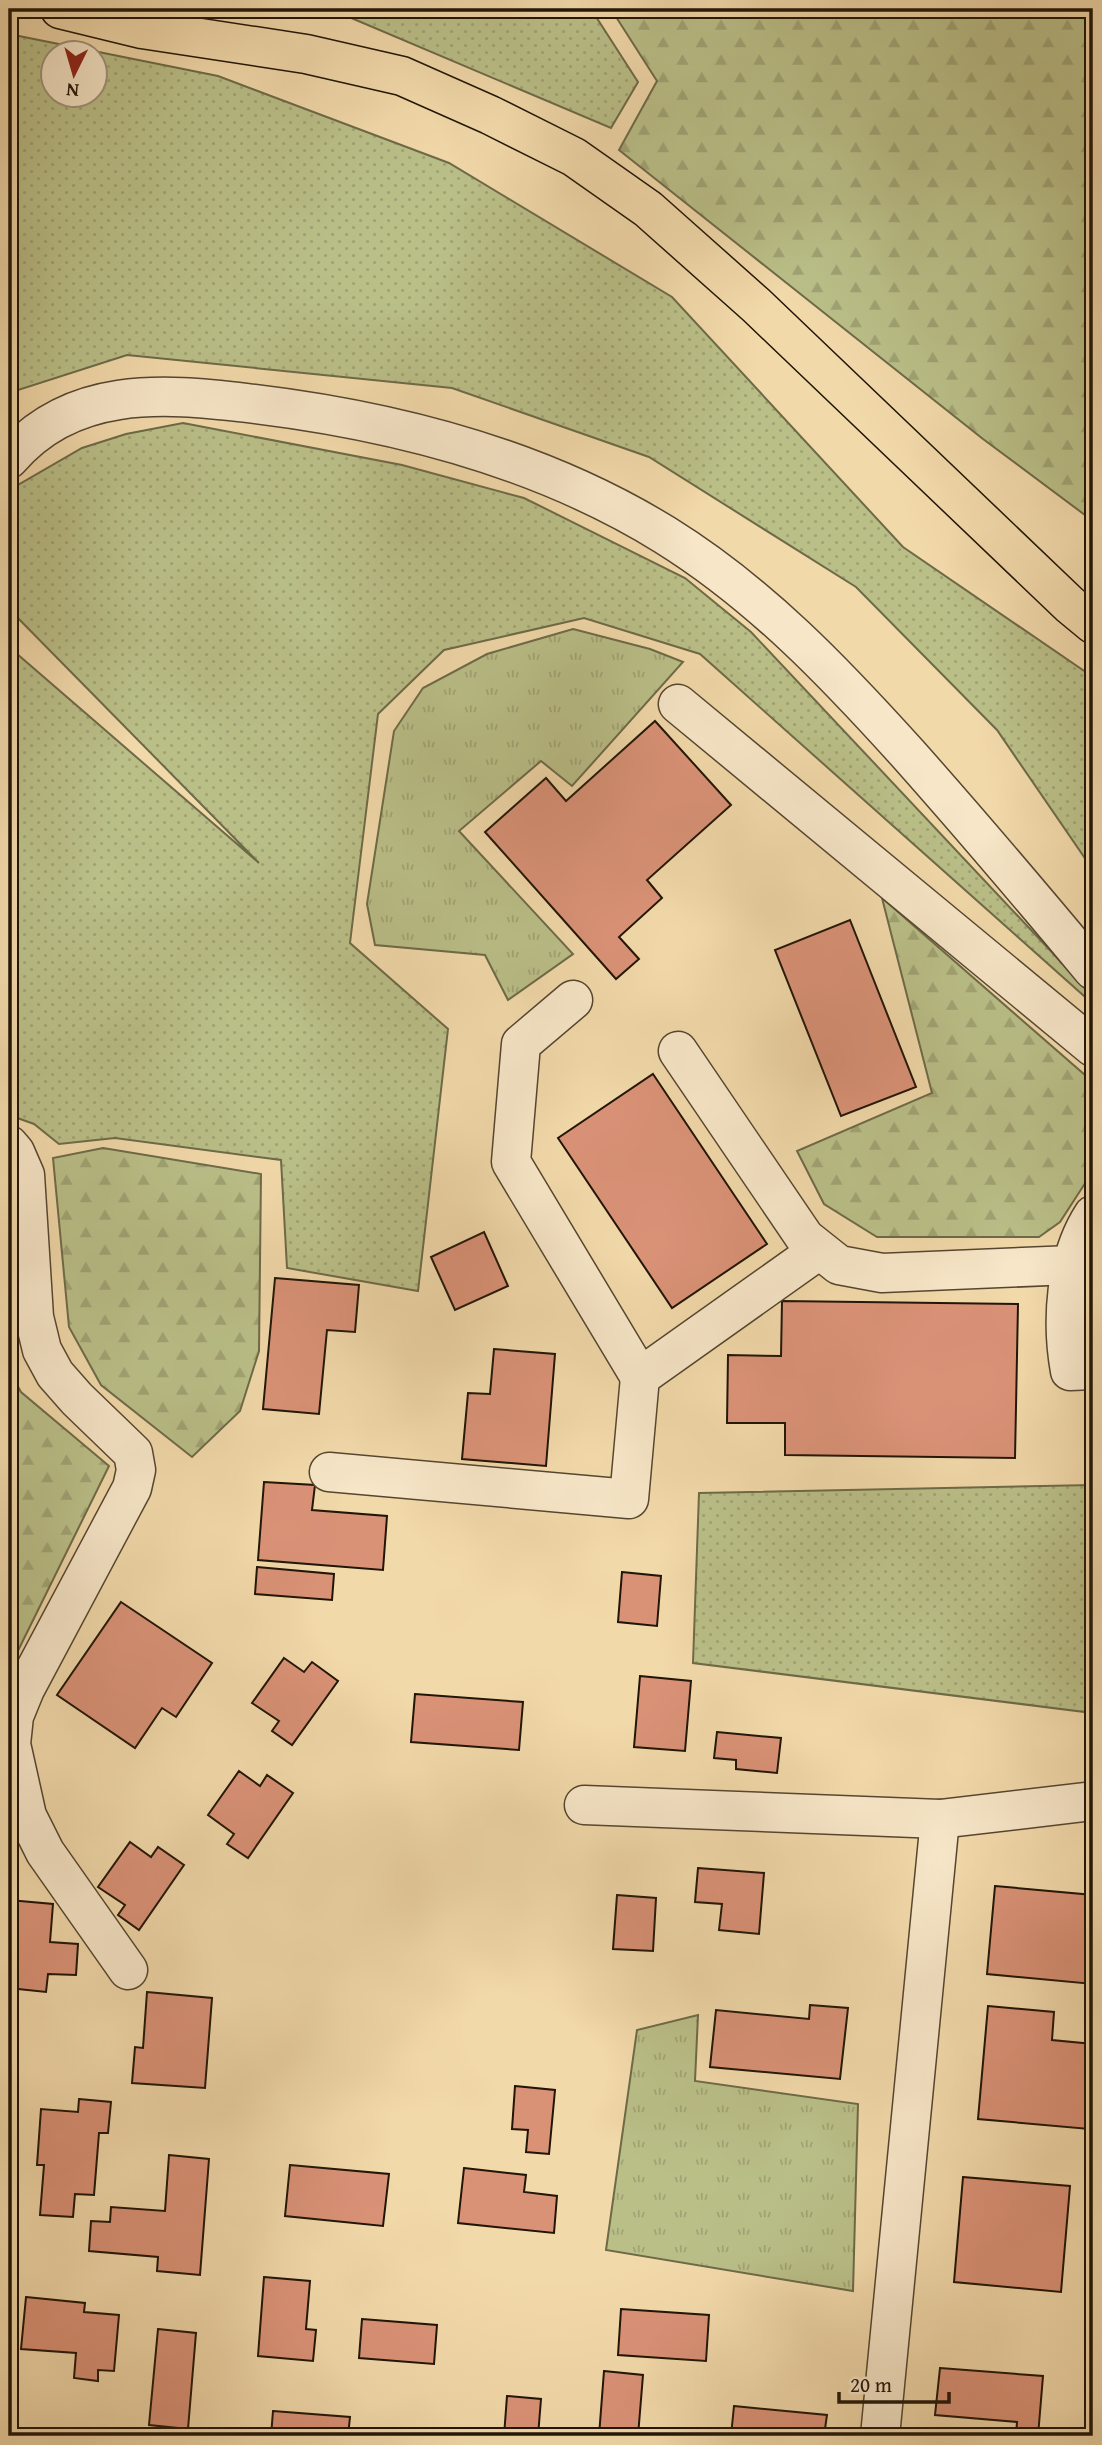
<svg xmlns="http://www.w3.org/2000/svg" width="1102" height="2445" viewBox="0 0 1102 2445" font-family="'Gentium Book Plus',serif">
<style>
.grass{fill:url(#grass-dots);stroke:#6e6a48;stroke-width:2;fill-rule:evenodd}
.forest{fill:url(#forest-firs);stroke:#6e6a48;stroke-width:2}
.park{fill:url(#park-tufts);stroke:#6e6a48;stroke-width:2}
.building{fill:#da9277;stroke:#211507;stroke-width:2}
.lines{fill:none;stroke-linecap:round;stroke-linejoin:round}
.minor-casing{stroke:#554630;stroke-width:41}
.major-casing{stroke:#211507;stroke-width:41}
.minor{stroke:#f7e6c8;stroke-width:38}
.major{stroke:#f2d9aa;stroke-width:38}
</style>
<defs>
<pattern id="grass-dots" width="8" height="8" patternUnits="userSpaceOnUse" patternTransform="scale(1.75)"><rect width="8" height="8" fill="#babf88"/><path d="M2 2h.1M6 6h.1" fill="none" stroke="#a0a374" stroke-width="1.8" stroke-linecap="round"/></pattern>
<pattern id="forest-firs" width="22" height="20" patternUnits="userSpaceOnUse" patternTransform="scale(1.75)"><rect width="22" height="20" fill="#babf88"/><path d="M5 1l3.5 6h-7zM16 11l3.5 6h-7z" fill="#a0a374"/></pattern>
<pattern id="park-tufts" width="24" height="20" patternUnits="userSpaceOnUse" patternTransform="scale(1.75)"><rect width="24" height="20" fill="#babf88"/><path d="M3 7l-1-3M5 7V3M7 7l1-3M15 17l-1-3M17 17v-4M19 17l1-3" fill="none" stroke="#a0a374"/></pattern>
</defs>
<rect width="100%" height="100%" fill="#f2d9aa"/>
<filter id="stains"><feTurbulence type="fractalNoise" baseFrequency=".00286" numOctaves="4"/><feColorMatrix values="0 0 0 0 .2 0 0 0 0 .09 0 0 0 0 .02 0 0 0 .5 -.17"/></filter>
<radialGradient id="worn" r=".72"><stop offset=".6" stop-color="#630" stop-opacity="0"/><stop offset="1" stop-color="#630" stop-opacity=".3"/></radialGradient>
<g class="grass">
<polygon points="330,9 591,9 638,82 611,128"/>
<path d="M 9,34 L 218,76 L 449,163 L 672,297 L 903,547 L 1093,677 L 1093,870 L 997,730 L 856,587 L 649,457 L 452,388 L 127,355 L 9,393 ZM 52,52 L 94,52 L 94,94 L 52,94 Z"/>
<polygon points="183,423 402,465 524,498 685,578 751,632 1093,996 1093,1004 700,654 584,618 444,650 378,714 350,943 448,1029 418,1291 287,1268 281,1160 115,1138 59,1144 34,1124 9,1115 9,647 259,863 9,609 9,509 18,485 82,448 126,434"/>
<polygon points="1093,1485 1093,1713 693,1663 699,1493"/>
</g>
<g class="forest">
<polygon points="611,9 1093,9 1093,521 983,439 619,150 657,81"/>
<polygon points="882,898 1093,1082 1093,1171 1060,1222 1039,1237 877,1237 824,1204 797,1151 932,1093"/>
<polygon points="103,1148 261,1174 259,1351 240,1411 192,1457 101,1385 69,1327 53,1158"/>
<polygon points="9,1371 21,1392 109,1466 9,1669"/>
</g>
<g class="park">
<polygon points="573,629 650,649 683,662 572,786 541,761 459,831 573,954 508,1000 485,955 375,945 367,904 394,731 423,688 487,654"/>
<polygon points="698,2015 695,2081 858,2104 853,2291 606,2250 637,2030"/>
</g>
<g class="building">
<polygon points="655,721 731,805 647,880 662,898 619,937 639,959 616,979 485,832 546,778 566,801"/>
<polygon points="850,920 916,1087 841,1116 775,950"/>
<polygon points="653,1074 767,1244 672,1308 558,1138"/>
<polygon points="484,1232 508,1286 455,1310 431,1257"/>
<polygon points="275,1278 359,1285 355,1332 327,1330 319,1414 263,1409"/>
<polygon points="782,1301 1018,1304 1015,1458 785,1455 785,1423 727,1423 728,1355 781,1356"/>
<polygon points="494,1349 555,1354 546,1466 462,1459 468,1393 490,1394"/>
<polygon points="264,1482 315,1485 312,1510 387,1516 383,1570 258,1560"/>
<polygon points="257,1567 334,1574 332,1600 255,1594"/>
<polygon points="622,1572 661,1576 657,1626 618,1622"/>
<polygon points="121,1602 212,1663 176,1717 162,1708 135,1748 57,1695"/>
<polygon points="284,1658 304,1672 312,1662 338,1681 292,1745 272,1731 279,1721 252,1703"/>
<polygon points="640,1676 691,1681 685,1751 634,1747"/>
<polygon points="415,1694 523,1702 519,1750 411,1742"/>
<polygon points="717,1732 781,1738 777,1773 736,1769 736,1760 714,1758"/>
<polygon points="239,1771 260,1786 267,1775 293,1793 248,1858 227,1844 234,1834 208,1815"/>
<polygon points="130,1842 151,1857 158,1847 184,1865 139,1930 118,1915 125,1905 98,1887"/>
<polygon points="698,1868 764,1873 759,1934 719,1930 722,1904 695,1902"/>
<polygon points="995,1886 1093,1895 1093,1984 987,1974"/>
<polygon points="617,1895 656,1898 653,1951 613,1949"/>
<polygon points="9,1900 53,1904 50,1942 78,1944 76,1975 48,1974 46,1992 9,1988"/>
<polygon points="147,1992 212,1998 205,2088 132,2083 135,2047 143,2048"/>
<polygon points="810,2005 848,2008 840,2079 710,2067 716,2010 809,2019"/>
<polygon points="988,2006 1054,2012 1052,2040 1093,2044 1093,2088 1089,2129 978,2119"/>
<polygon points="515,2086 555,2090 549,2154 526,2152 528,2130 512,2129"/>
<polygon points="79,2099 111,2102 108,2133 99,2133 94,2195 75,2194 73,2217 40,2215 44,2165 37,2165 41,2109 78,2112"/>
<polygon points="169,2155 209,2159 200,2275 157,2271 158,2257 89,2251 91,2221 110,2222 111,2207 165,2211"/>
<polygon points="290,2165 389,2174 383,2226 285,2216"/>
<polygon points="464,2168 526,2175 524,2192 557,2196 554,2233 458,2223"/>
<polygon points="963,2177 1070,2186 1061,2292 954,2282"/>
<polygon points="264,2277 310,2281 306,2329 316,2330 313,2361 258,2356"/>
<polygon points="26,2297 85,2303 84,2312 119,2315 114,2371 98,2370 98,2381 74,2378 76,2353 21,2349"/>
<polygon points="621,2309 709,2315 706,2361 618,2355"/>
<polygon points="362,2319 437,2325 434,2364 359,2358"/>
<polygon points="158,2329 196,2333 188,2429 149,2425"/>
<polygon points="940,2368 1043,2376 1038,2436 1016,2436 1017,2422 935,2415"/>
<polygon points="604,2371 643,2375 638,2436 599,2436"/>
<polygon points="1093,2394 1093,2435 1087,2435 1085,2395"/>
<polygon points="507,2396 541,2399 538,2436 504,2436"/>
<polygon points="734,2406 827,2415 824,2436 731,2436"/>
<polygon points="273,2411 350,2417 348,2436 271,2436"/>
</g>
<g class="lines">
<defs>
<g id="minor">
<path d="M 9,459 C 71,386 162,393 247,403 C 393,420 539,457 665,535 C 760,594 835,673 909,755 C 972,826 1033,898 1093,970"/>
<polyline points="678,704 1093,1047"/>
<polyline points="573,1000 521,1044 511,1162 640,1377"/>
<polyline points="678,1051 805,1238 839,1265 882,1273 1072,1265"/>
<polyline points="9,1145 15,1152 25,1175 34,1317 42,1350 55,1374 77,1399 133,1453 136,1470 132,1488 25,1689 14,1716 11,1744 27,1816 45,1852 128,1970"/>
<path d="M 1093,1215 C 1065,1258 1061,1321 1070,1371 L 1093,1370"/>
<polyline points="329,1472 629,1499 640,1377 819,1250"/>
<polyline points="584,1805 940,1819 1093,1801"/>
<polyline points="880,2436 940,1819"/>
</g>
<polyline id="major" points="60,9 142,29 306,54 402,76 490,115 574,157 648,209 756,305 1070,605 1093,624"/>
</defs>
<use href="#minor" class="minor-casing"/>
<use href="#major" class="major-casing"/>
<use href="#minor" class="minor"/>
<use href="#major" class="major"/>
</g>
<rect width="1102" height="2445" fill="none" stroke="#f2d9aa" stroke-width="35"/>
<rect x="10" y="10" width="1081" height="2424" fill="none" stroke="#211507" stroke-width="3.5"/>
<rect x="18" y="18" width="1067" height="2410" fill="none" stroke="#211507" stroke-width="2"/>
<g transform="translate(74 74) rotate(185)"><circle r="33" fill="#f7e6c8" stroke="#a1927b" stroke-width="2"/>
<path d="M0-5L12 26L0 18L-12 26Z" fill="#8f2418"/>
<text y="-10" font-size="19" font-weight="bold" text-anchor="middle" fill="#211507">N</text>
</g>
<path d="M839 2392v10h110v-10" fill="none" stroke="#211507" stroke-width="3.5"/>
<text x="850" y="2392" font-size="21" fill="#211507" stroke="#f7e6c8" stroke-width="5" paint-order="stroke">20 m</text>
<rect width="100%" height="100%" filter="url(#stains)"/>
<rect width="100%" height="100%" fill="url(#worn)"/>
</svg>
